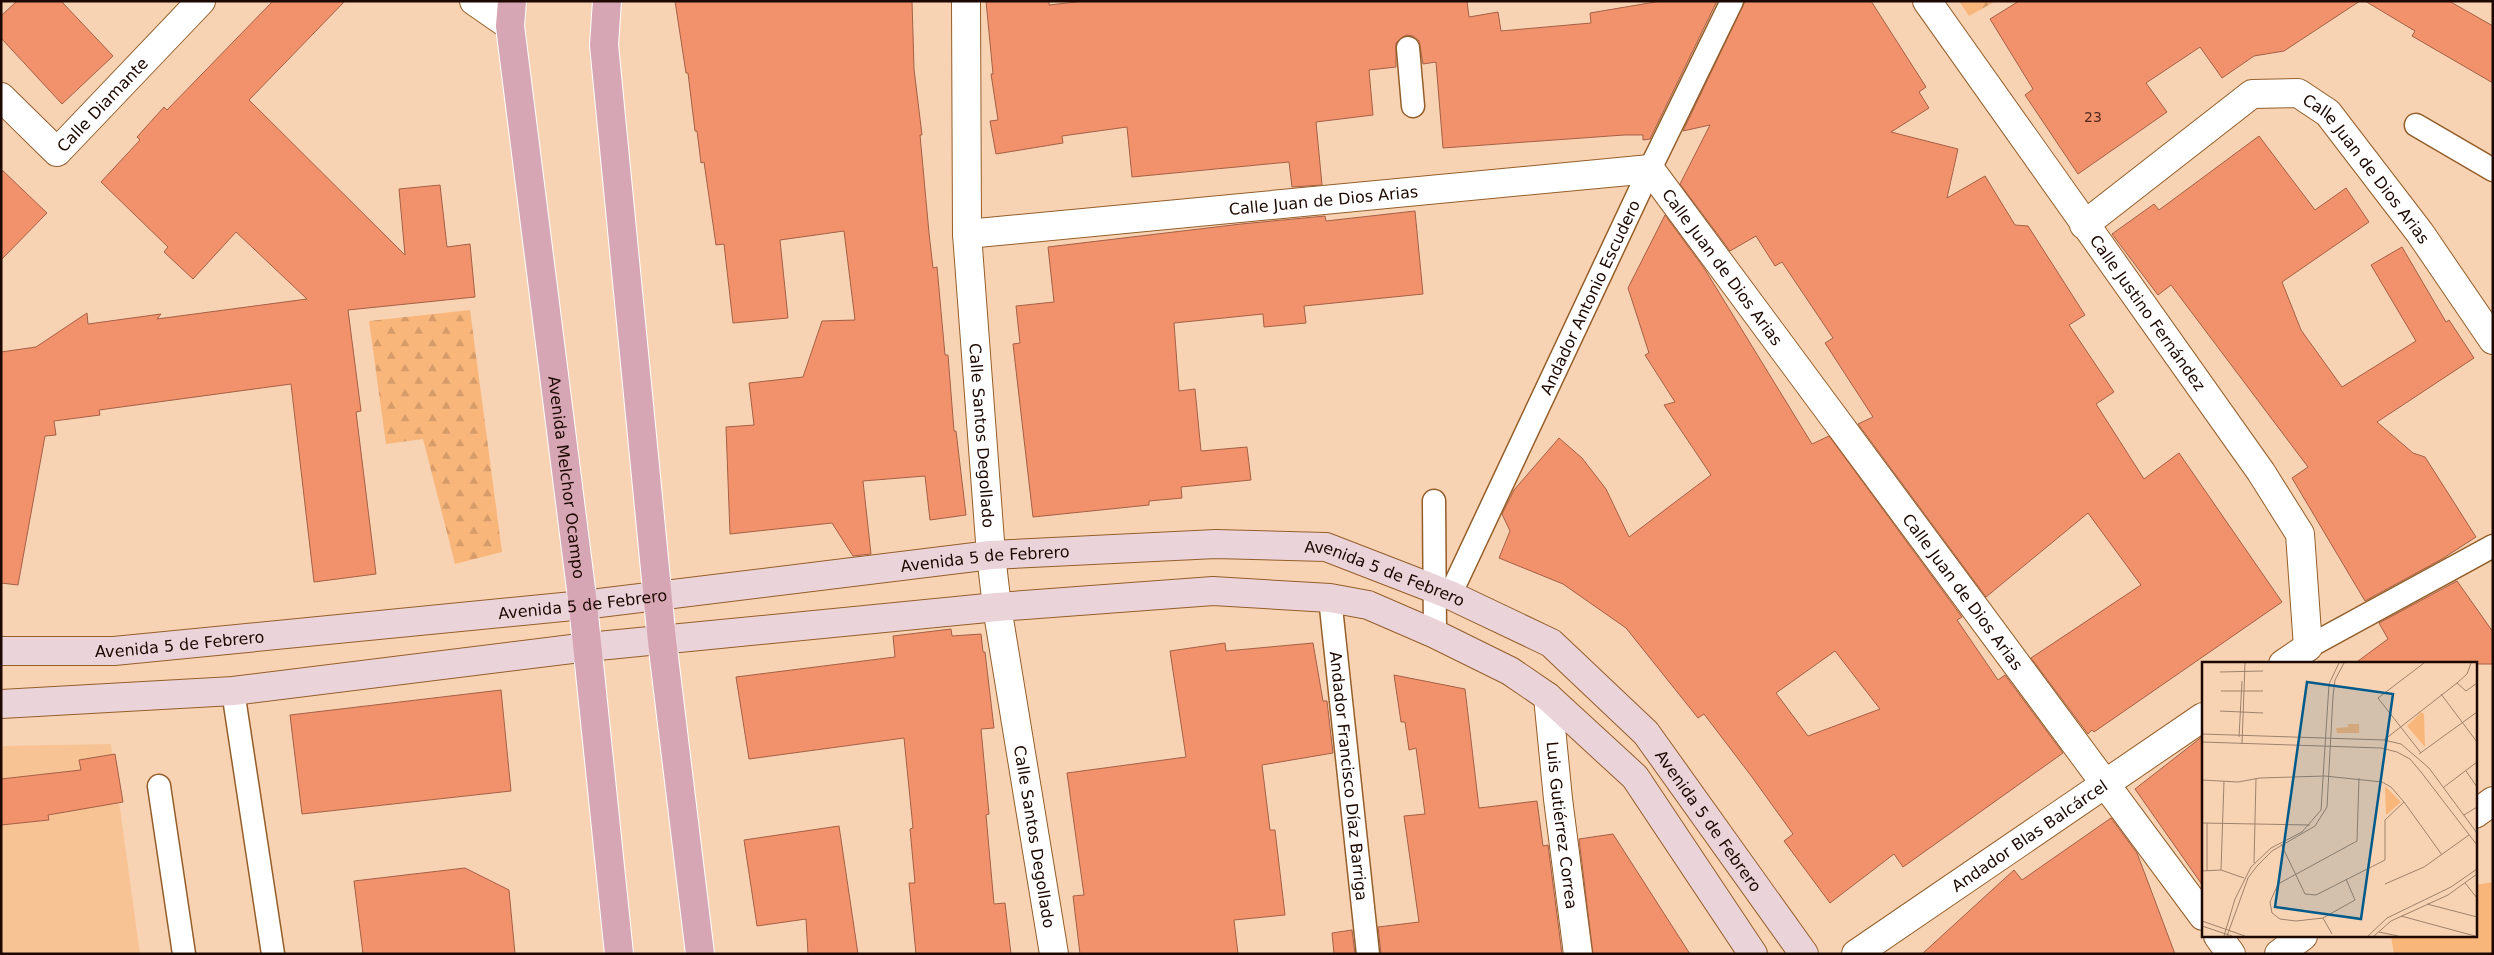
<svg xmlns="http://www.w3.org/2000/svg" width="2494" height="955" viewBox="0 0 2494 955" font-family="'DejaVu Sans',sans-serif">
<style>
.built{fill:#f7c294}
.forest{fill:url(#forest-firs)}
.pitch{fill:#f9b67b}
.building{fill:#f1926d;stroke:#a56045;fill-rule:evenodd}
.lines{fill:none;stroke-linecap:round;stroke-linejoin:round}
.lane-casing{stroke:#945e2a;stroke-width:25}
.street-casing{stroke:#945e2a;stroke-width:30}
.secondary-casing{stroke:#945e2a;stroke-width:30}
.primary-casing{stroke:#fff;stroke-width:30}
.lane{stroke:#fff;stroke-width:22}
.street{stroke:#fff;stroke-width:28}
.secondary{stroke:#ebd3da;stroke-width:28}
.primary{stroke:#d7a6b5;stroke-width:28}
.labels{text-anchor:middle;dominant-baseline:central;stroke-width:5;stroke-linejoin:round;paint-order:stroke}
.number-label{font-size:14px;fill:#512a1b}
.street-label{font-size:16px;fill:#1c0800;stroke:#fbfbfb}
.inset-road{fill:none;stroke:#a0826b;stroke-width:1}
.view{fill:#005b8c;fill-opacity:0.15;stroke:#005b8c;stroke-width:2.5}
.inset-edge{fill:none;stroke:#1c0800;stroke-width:2.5}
</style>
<defs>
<pattern id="forest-firs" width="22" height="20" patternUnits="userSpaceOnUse" patternTransform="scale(1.25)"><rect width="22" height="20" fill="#f9b67b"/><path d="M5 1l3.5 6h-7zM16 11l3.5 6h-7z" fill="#d59b69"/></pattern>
</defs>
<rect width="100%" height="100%" fill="#f8d3b3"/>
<polygon class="built" points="111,744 140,954 1,954 1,746"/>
<g class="forest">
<polygon points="1959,1 1996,1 1969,16"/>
<polygon points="470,310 502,552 455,564 423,439 386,444 369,321"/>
</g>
<polygon class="pitch" points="2493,882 2493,954 2394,954 2391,936 2475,936 2475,885"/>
<g class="building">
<polygon points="17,1 61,1 113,56 62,104 1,38 1,16"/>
<polygon points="273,1 345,1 249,100 405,255 399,189 440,185 447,247 470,244 475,297 348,310 361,411 356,412 376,574 314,582 291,384 99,410 100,415 54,421 56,435 45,436 18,585 1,583 1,352 36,347 87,313 88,324 161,314 157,319 307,299 236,232 193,279 164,252 168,247 101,182 140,140 137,137 164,107 167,110"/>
<polygon points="675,1 912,1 914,69 922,135 920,135 929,233 933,268 937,267 945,355 948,355 954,431 956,431 966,515 930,520 925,476 863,481 871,554 853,556 832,523 730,534 726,427 754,425 749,383 803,377 822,321 855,320 844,231 780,240 788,318 733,323 724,244 716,245 704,162 701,163 697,131 695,131 688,73 686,73"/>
<polygon points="986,1 1049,1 1049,5 1085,1 1467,1 1469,17 1498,12 1501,31 1591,23 1590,13 1661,1 1717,1 1650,139 1643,140 1643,135 1624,135 1443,148 1436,62 1423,64 1419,41 1413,36 1406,35 1396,43 1396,67 1369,70 1373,115 1316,122 1322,185 1292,187 1289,162 1132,177 1127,127 1062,136 1063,143 996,154 990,121 998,120 991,74 993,74"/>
<polygon points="1745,1 1871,1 1926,87 1919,92 1929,108 1891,132 1958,149 1947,198 1985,176 2015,225 2028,226 2085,315 2069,325 2114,392 2096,404 2144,479 2179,453 2282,602 2094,732 2092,730 2088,734 2031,658 2141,585 2088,513 1986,597 1858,424 1873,417 1825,343 1833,338 1782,262 1775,266 1756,236 1730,251 1680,184 1710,125 1683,131"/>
<polygon points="2019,1 2360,1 2284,51 2254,56 2222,78 2200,47 2146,83 2167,112 2078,174 2025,95 2033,89 1990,19"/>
<polygon points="2365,1 2449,1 2493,26 2493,83 2412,36 2415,31"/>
<polygon points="2259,136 2315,210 2346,188 2369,222 2282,282 2301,330 2342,387 2416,341 2371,265 2402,247 2446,322 2449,320 2474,358 2377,422 2413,453 2425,457 2476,537 2442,559 2365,601 2292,478 2308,467 2171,285 2158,295 2112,234 2154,204 2159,210"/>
<polygon points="1,169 47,213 1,260"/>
<polygon points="1415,211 1423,294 1304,306 1306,323 1264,327 1263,314 1174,323 1179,391 1195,389 1201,451 1247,447 1251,480 1181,487 1182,498 1149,501 1149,505 1033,517 1013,344 1020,343 1016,306 1054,302 1048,247 1241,224 1325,216 1326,221"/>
<path d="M 1665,215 L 1704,268 L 1812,444 L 1829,436 L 1962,617 L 1957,620 L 1998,680 L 2005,675 L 2063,753 L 1903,867 L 1894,854 L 1830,903 L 1784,841 L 1793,834 L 1752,777 L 1704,714 L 1698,718 L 1626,628 L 1563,584 L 1499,558 L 1510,531 L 1502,514 L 1514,490 L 1559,438 L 1582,458 L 1606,489 L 1629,537 L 1711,475 L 1664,405 L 1675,402 L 1645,355 L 1649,353 L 1628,288 ZM 1835,651 L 1880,709 L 1808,736 L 1776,693 Z"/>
<polygon points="2457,581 2493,632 2493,664 2354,664 2388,639 2379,623"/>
<polygon points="951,629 952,636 981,634 983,652 985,652 994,728 981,729 989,814 986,815 994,904 1005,903 1011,954 916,954 909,883 915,883 910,829 913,828 904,738 749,759 736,677 895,657 893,636"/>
<polygon points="1225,643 1226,651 1313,643 1323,701 1327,701 1333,753 1262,765 1270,830 1275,830 1285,915 1234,920 1238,954 1080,954 1073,896 1084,895 1067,773 1186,757 1170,651"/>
<polygon points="1394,675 1465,689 1479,808 1537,801 1543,846 1548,845 1562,954 1381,954 1378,927 1419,922 1404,816 1425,814 1416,748 1409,750 1405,722 1401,722"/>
<polygon points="501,690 511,791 302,814 290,715"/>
<polygon points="2203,736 2203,886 2135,789"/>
<polygon points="115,754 123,802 48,815 49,820 1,825 1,779 81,770 79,760"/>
<polygon points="2111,818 2137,853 2175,954 1922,954 2014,870 2022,880"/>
<polygon points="839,826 858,954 808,954 806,919 757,926 744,840"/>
<polygon points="1613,834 1690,954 1593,954 1579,839"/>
<polygon points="465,868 509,890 515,954 363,954 354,881"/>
<polygon points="1352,930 1355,954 1334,954 1332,933"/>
</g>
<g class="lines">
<defs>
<g id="lane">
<polyline points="1408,48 1413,106"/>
<polyline points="2416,125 2493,170"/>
<polyline points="1434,501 1435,634"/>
<path id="s1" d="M 1450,595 L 1650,169 L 1732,1"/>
<path id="s2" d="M 1330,598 L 1368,954"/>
<polyline points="2308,647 2493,546"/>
<polyline points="233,691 273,954"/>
<polyline points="159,786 184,954"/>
</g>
<g id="street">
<polyline points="474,1 510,26"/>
<path id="s3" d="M 966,1 L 967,234 L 991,555 L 997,607 L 1054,954"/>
<path id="s4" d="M 1927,1 L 2261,472 L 2300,534 L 2308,647 L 2283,664"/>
<path id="s5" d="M 1,97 L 57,152 L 201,1"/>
<path id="s6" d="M 2084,225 L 2252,94 L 2298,93 L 2328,113 L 2420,233 L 2493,340"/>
<path id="s7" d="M 967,234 L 1650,169 L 2203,916"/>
<path id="s8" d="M 1548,697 L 1558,799 L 1578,954"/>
<polyline points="2475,814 2493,801"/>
<polyline points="2218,936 2231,954"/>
<path id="s9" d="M 1856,954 L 2203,717"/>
<polyline points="2279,954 2303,936"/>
</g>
<g id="secondary">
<path id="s10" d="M 1,651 L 114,651 L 583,605 L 991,555 L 1216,544 L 1326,547 L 1450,595 L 1551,643 L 1646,733 L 1804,954"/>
<polyline points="1,704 233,691 588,647 997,607 1213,591 1330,598 1368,605 1435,634 1510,671 1548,697 1635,777 1753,954"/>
</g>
<g id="primary">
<path id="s11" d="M 512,1 L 510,26 L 583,605 L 619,954"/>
<polyline points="607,1 604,45 662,641 700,954"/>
</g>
</defs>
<use href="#lane" class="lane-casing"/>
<use href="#street" class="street-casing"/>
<use href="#secondary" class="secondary-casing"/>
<use href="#primary" class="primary-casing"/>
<use href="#lane" class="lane"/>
<use href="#street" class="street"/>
<use href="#secondary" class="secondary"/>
<use href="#primary" class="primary"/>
</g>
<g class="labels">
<g class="number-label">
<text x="2093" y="117">23</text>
</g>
<g class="street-label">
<text stroke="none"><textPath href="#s5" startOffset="144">Calle Diamante</textPath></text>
<text stroke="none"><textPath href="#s6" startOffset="362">Calle Juan de Dios Arias</textPath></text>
<text stroke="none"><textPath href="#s7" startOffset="358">Calle Juan de Dios Arias</textPath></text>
<text stroke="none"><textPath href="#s7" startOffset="808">Calle Juan de Dios Arias</textPath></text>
<text stroke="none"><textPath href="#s1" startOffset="329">Andador Antonio Escudero</textPath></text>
<text stroke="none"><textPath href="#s4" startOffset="382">Calle Justino Fernández</textPath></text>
<text stroke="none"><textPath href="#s3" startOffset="435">Calle Santos Degollado</textPath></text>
<text stroke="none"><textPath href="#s11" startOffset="480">Avenida Melchor Ocampo</textPath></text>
<text stroke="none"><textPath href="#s10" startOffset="989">Avenida 5 de Febrero</textPath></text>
<text stroke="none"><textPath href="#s10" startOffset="1394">Avenida 5 de Febrero</textPath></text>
<text stroke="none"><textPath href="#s7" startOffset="1212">Calle Juan de Dios Arias</textPath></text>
<text stroke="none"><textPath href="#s10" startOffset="584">Avenida 5 de Febrero</textPath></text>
<text stroke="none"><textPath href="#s10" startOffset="179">Avenida 5 de Febrero</textPath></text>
<text stroke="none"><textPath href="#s2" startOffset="179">Andador Francisco Díaz Barriga</textPath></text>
<text stroke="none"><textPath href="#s10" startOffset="1814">Avenida 5 de Febrero</textPath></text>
<text stroke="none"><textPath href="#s8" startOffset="129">Luis Gutiérrez Correa</textPath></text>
<text stroke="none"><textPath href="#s9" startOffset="210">Andador Blas Balcárcel</textPath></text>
<text stroke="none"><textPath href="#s3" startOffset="840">Calle Santos Degollado</textPath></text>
</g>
</g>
<g transform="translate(2202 662)">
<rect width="275" height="275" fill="#f8d3b3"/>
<path d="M 219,50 L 222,52 L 223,85 L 205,64 ZM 146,62 L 157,62 L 157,71 L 135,71 L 134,66 L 146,65 ZM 183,124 L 199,140 L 184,153 Z" fill="#f9b67b"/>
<path class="inset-road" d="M 18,10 L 61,9M 255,21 L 264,29 L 275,21M 19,29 L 61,29M 239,32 L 275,80M 18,49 L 61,51M 0,72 L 182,78 L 199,82 L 227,106 L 275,171M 37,75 L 40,19M 182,78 L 255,21 L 265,12 L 269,1M 0,80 L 179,86 L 195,90 L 208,97 L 219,110 L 275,183M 40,82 L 43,1M 219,91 L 176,36 L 222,1M 217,92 L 275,50M 264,109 L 275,125M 0,118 L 36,120 L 58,116 L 123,114 L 180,120 L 189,125 L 202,140 L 240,193M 242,125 L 275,100M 262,153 L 275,145M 0,161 L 108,163M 5,161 L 5,209M 79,182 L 103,232 L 114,233 L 183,198 L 183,158 L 202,140M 52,201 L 54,116M 19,208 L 22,119M 0,209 L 19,208 L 42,216M 144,217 L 153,238 L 121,256 L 94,259 L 78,257 L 70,251 L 68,240 L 76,222 L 155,179 L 157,116M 263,221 L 275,236M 183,222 L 222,205 L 267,173M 225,242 L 275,255M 199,254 L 273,274M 121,256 L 130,272M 0,259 L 43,274M 0,264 L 30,274M 177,270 L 196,274M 22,274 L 33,237 L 49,205 L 69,186 L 100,170 L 119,148 L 127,22 L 137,1M 25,274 L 46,216 L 55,204 L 70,189 L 113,164 L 125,145 L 131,34 L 133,18 L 142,1M 166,274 L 185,256 L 249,225 L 275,207M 172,274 L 189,259 L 246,233 L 275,212"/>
<path class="view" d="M 105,20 L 191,32 L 159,257 L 73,245 Z"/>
<rect width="275" height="275" class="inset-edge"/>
</g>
<rect width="2494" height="955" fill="none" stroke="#1c0800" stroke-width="5"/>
</svg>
